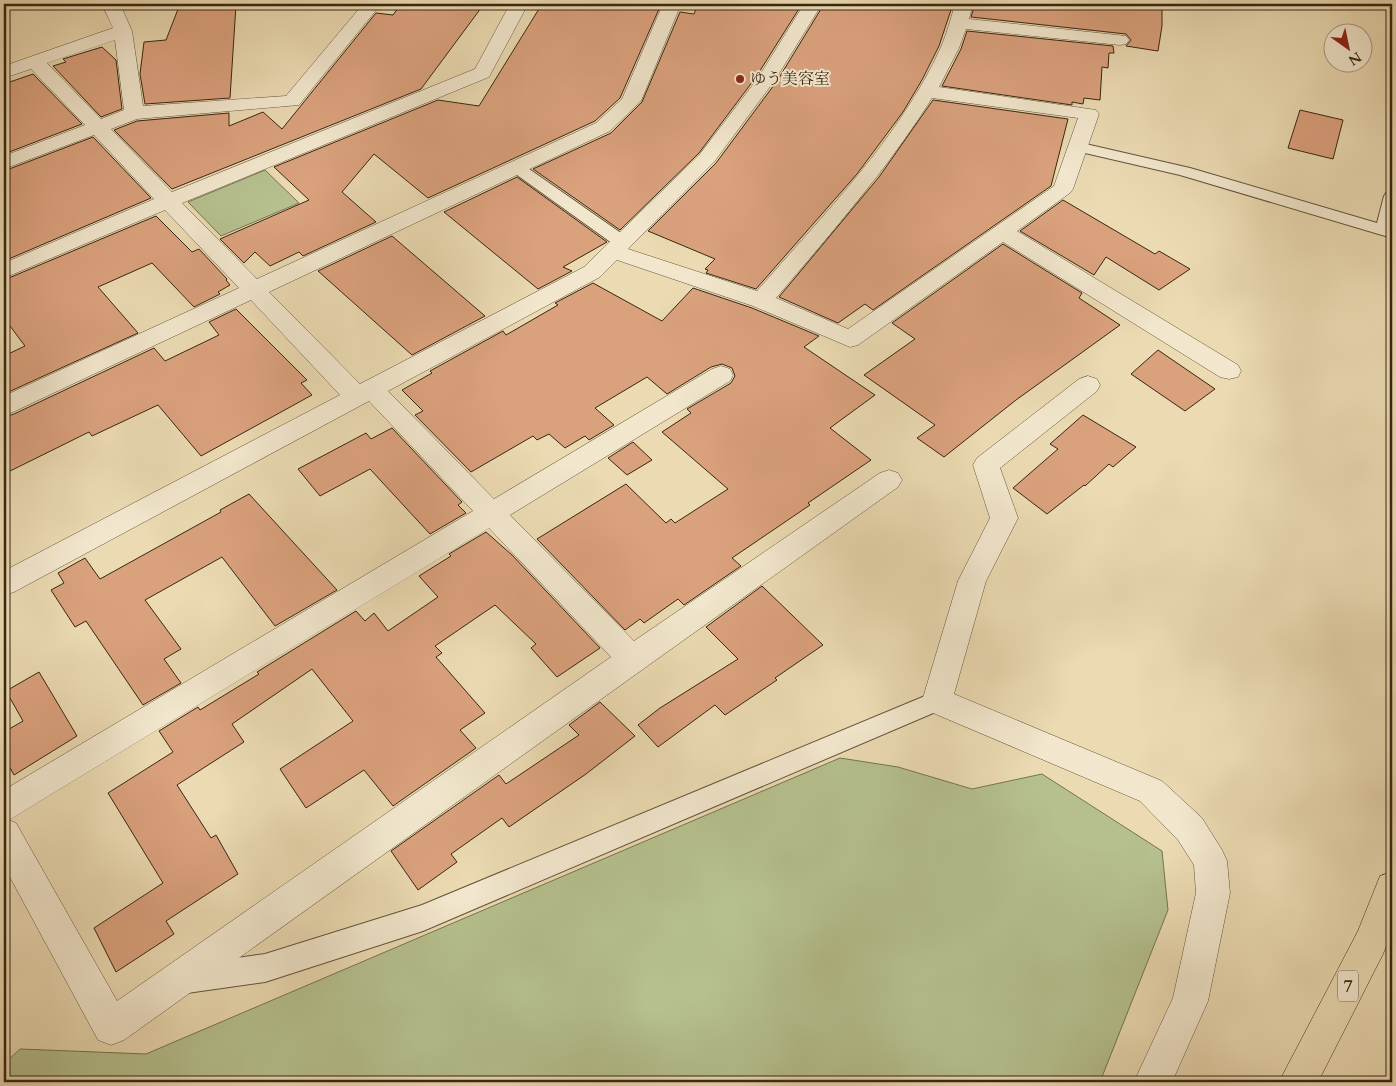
<svg xmlns="http://www.w3.org/2000/svg" width="1396" height="1086" viewBox="0 0 1396 1086" font-family="Cardo,'Noto Serif JP',serif">
<style>
.green{fill:#b5c08e;stroke:#767450}
.building{fill:#daa17d;stroke:#372712}
.lines{fill:none;stroke-linecap:round;stroke-linejoin:round}
.service-casing{stroke:#64543a;stroke-width:2}
.minor-casing{stroke:#64543a;stroke-width:1}
.trunk-casing{stroke:#372712;stroke-width:1}
.service{fill:#f2e7cd;fill-rule:evenodd}
.minor{fill:#f2e7cd;fill-rule:evenodd}
.trunk{fill:#ebdab2;fill-rule:evenodd}
.poi-dot{fill:#8f2418;stroke:#f2e7cd;stroke-width:2}
.labels{text-anchor:middle;dominant-baseline:central;stroke-width:4;stroke-linejoin:round;paint-order:stroke}
.far-poi-label{font-size:16px;fill:#372712;stroke:#f2e7cd;text-anchor:start}
.shield{fill:#f2e7cd;stroke:#6f614a;stroke-width:1}
.shield-label{font-size:18px;font-weight:bold;fill:#372712}
</style>
<rect width="100%" height="100%" fill="#ebdab2"/>
<filter id="stains"><feTurbulence type="fractalNoise" baseFrequency=".004" numOctaves="4"/><feColorMatrix values="0 0 0 0 .2 0 0 0 0 .09 0 0 0 0 .02 0 0 0 .5 -.17"/></filter>
<radialGradient id="worn" r=".72"><stop offset=".6" stop-color="#630" stop-opacity="0"/><stop offset="1" stop-color="#630" stop-opacity=".3"/></radialGradient>
<g class="green">
<polygon points="265,170 299,203 221,236 188,202"/>
<polygon points="840,758 898,767 972,789 1042,774 1162,851 1168,910 1100,1082 4,1082 4,1064 20,1049 146,1054"/>
</g>
<g class="building">
<polygon points="180,4 236,5 230,98 145,104 140,74 144,42 166,40"/>
<polygon points="401,4 484,4 421,89 172,189 114,130 137,121 229,113 229,126 263,112 282,129 376,13 393,15"/>
<polygon points="542,4 611,4 659,9 620,98 595,121 428,198 374,154 342,192 376,222 303,256 299,252 270,266 255,252 244,263 220,239 309,200 274,167 438,100 479,106"/>
<polygon points="698,4 802,4 756,77 699,153 620,230 533,169 611,133 642,102 680,12 694,14"/>
<polygon points="824,4 953,4 939,46 922,80 903,112 857,174 756,289 706,273 708,270 705,269 715,259 648,231 716,163 777,81"/>
<polygon points="975,4 1162,4 1162,26 1158,51 1126,46 1131,40 1126,34 971,17"/>
<polygon points="967,31 1113,46 1114,53 1109,53 1108,68 1102,67 1100,100 1084,98 1083,104 1072,102 1072,105 942,86 961,49"/>
<polygon points="102,47 116,60 122,109 101,117 53,66 66,62 63,59"/>
<polygon points="33,74 82,124 4,154 4,84"/>
<polygon points="933,100 1068,119 1051,186 873,310 865,304 838,323 779,297 879,177"/>
<polygon points="1300,110 1343,120 1333,159 1288,148"/>
<polygon points="93,137 151,198 4,261 4,171"/>
<polygon points="517,177 607,242 563,267 572,271 538,289 444,212"/>
<polygon points="1063,200 1155,254 1159,251 1190,269 1159,290 1106,257 1094,275 1020,231"/>
<polygon points="156,216 192,252 199,249 227,279 226,280 230,285 218,292 220,294 194,307 152,263 98,287 138,333 4,394 4,356 25,346 4,318 4,280"/>
<polygon points="392,236 485,316 412,355 318,271"/>
<polygon points="1003,244 1082,293 1079,298 1120,325 1016,400 944,457 917,438 935,425 864,375 915,339 892,323"/>
<polygon points="593,283 662,321 693,288 752,308 819,336 804,347 875,395 830,428 871,460 808,503 810,505 732,558 741,566 684,605 678,599 644,623 640,619 625,630 537,539 626,484 666,523 671,519 675,523 728,489 662,432 691,413 687,409 731,383 735,376 732,368 722,364 711,367 667,394 647,377 595,408 614,425 589,440 585,436 565,448 549,434 537,440 533,436 471,472 415,415 423,411 402,390 432,373 430,371 503,331 506,335 558,305 555,303"/>
<polygon points="236,309 307,380 301,383 312,395 201,456 158,405 92,436 89,432 4,474 4,417 14,414 154,348 165,361 219,335 209,322"/>
<polygon points="1158,350 1215,389 1185,411 1131,374"/>
<polygon points="1083,415 1136,447 1113,467 1109,464 1085,486 1084,485 1047,514 1013,488 1058,449 1050,444"/>
<polygon points="392,428 462,502 458,505 466,513 430,534 370,469 320,496 298,469 366,433 371,439"/>
<polygon points="633,442 652,460 627,475 608,458"/>
<polygon points="249,494 337,590 275,626 222,557 145,600 181,649 164,659 181,683 143,705 86,621 75,627 51,590 64,583 58,573 85,558 100,579 221,512 220,510"/>
<polygon points="486,532 512,555 600,648 557,677 531,648 536,644 495,605 435,646 442,653 436,657 485,713 460,730 476,748 393,806 364,770 306,808 280,769 353,721 312,669 232,724 244,742 177,785 211,838 216,835 238,874 166,921 174,934 116,972 94,928 163,883 108,793 173,752 159,731 198,707 200,710 259,674 257,672 356,611 365,621 374,613 388,631 438,597 419,576 451,556 449,554"/>
<polygon points="762,586 823,645 775,678 777,680 725,715 715,705 658,747 638,725 660,708 738,659 706,627"/>
<polygon points="39,672 77,736 14,775 4,757 4,732 23,721 6,691"/>
<polygon points="600,702 635,736 586,774 509,827 502,818 451,854 457,862 418,890 391,851 499,775 506,784 579,735 569,725"/>
</g>
<g class="lines">
<defs>
<g id="service">
<polygon points="1077,142 1190,168 1377,223 1384,196 1386,193 1392,191 1392,238 1180,175 1072,150 1069,147 1072,144"/>
<polygon points="516,162 522,164 628,238 630,242 628,246 622,247 616,246 510,170 508,167 510,164"/>
<polygon points="937,691 945,694 949,701 945,708 423,931 265,982 187,993 177,989 173,979 177,969 187,965 265,954 422,905"/>
</g>
<g id="minor">
<path d="M 102,4 L 120,4 L 132,31 L 143,106 L 286,96 L 363,4 L 381,4 L 299,105 L 137,119 L 111,129 L 172,192 L 475,69 L 510,4 L 528,4 L 489,77 L 182,203 L 257,279 L 596,123 L 622,99 L 663,4 L 681,4 L 641,101 L 610,131 L 269,292 L 360,384 L 584,267 L 700,154 L 758,78 L 804,4 L 822,4 L 775,80 L 714,162 L 628,249 L 757,291 C 822,216 900,138 941,47 C 947,33 951,18 955,4 L 973,4 L 969,19 L 1126,36 L 1129,40 L 1126,44 L 1120,45 L 966,29 L 959,48 L 939,87 L 1096,110 L 1099,114 L 1073,189 L 1070,193 L 1017,231 L 1238,365 L 1241,371 L 1238,377 L 1229,379 L 1220,377 L 1003,242 L 858,345 L 850,347 L 753,306 L 617,260 L 600,277 L 388,391 L 494,499 L 712,369 L 721,366 L 730,369 L 733,375 L 730,381 L 510,515 L 634,641 L 880,473 L 889,470 L 898,473 L 902,480 L 898,487 L 124,1040 L 111,1045 L 98,1040 L 4,866 L 4,790 L 473,511 L 369,401 L 14,592 L 4,595 L 4,571 L 340,395 L 251,300 L 13,412 L 4,415 L 4,396 L 239,288 L 165,210 L 4,278 L 4,263 L 154,199 L 94,135 L 4,169 L 4,156 L 85,125 L 31,69 L 4,78 L 4,66 L 113,28 ZM 115,40 L 124,110 L 101,119 L 47,63 ZM 932,98 L 1078,118 L 1054,186 L 848,329 L 776,298 C 831,233 887,170 932,98 ZM 489,528 L 611,657 L 117,1001 L 16,823 L 9,820 Z"/>
<polygon points="1088,376 1097,379 1100,385 1097,391 1000,468 1018,518 986,581 954,694 1162,781 1202,818 1222,850 1227,861 1230,893 1208,1001 1172,1082 1134,1082 1173,998 1196,893 1194,865 1178,840 1140,801 926,710 922,701 958,581 990,518 973,465 977,458 1079,379"/>
</g>
<polygon id="trunk" points="1392,872 1392,932 1383,954 1318,1082 1279,1082 1358,931 1380,876"/>
</defs>
<use href="#service" class="service-casing"/>
<use href="#minor" class="minor-casing"/>
<use href="#trunk" class="trunk-casing"/>
<use href="#service" class="service"/>
<use href="#minor" class="minor"/>
<use href="#trunk" class="trunk"/>
</g>
<circle class="poi-dot" cx="740" cy="79" r="5"/>
<g class="labels">
<g class="far-poi-label">
<text x="750" y="79">ゆう美容室</text>
</g>
<rect class="shield" x="1338" y="970.5" width="20" height="31" rx="4"/>
<g class="shield-label">
<text x="1348" y="986">7</text>
</g>
</g>
<rect width="1396" height="1086" fill="none" stroke="#ebdab2" stroke-width="20"/>
<rect x="5" y="5" width="1386" height="1076" fill="none" stroke="#372712" stroke-width="2.5"/>
<rect x="10" y="10" width="1376" height="1066" fill="none" stroke="#372712"/>
<g transform="translate(1348 48) rotate(147)"><circle r="24" fill="#f2e7cd" stroke="#a79a82"/>
<path d="M0-4L9 19L0 12L-9 19Z" fill="#8f2418"/>
<text y="-8" font-size="14" font-weight="bold" text-anchor="middle" fill="#372712">N</text>
</g>
<rect width="100%" height="100%" filter="url(#stains)"/>
<rect width="100%" height="100%" fill="url(#worn)"/>
</svg>
